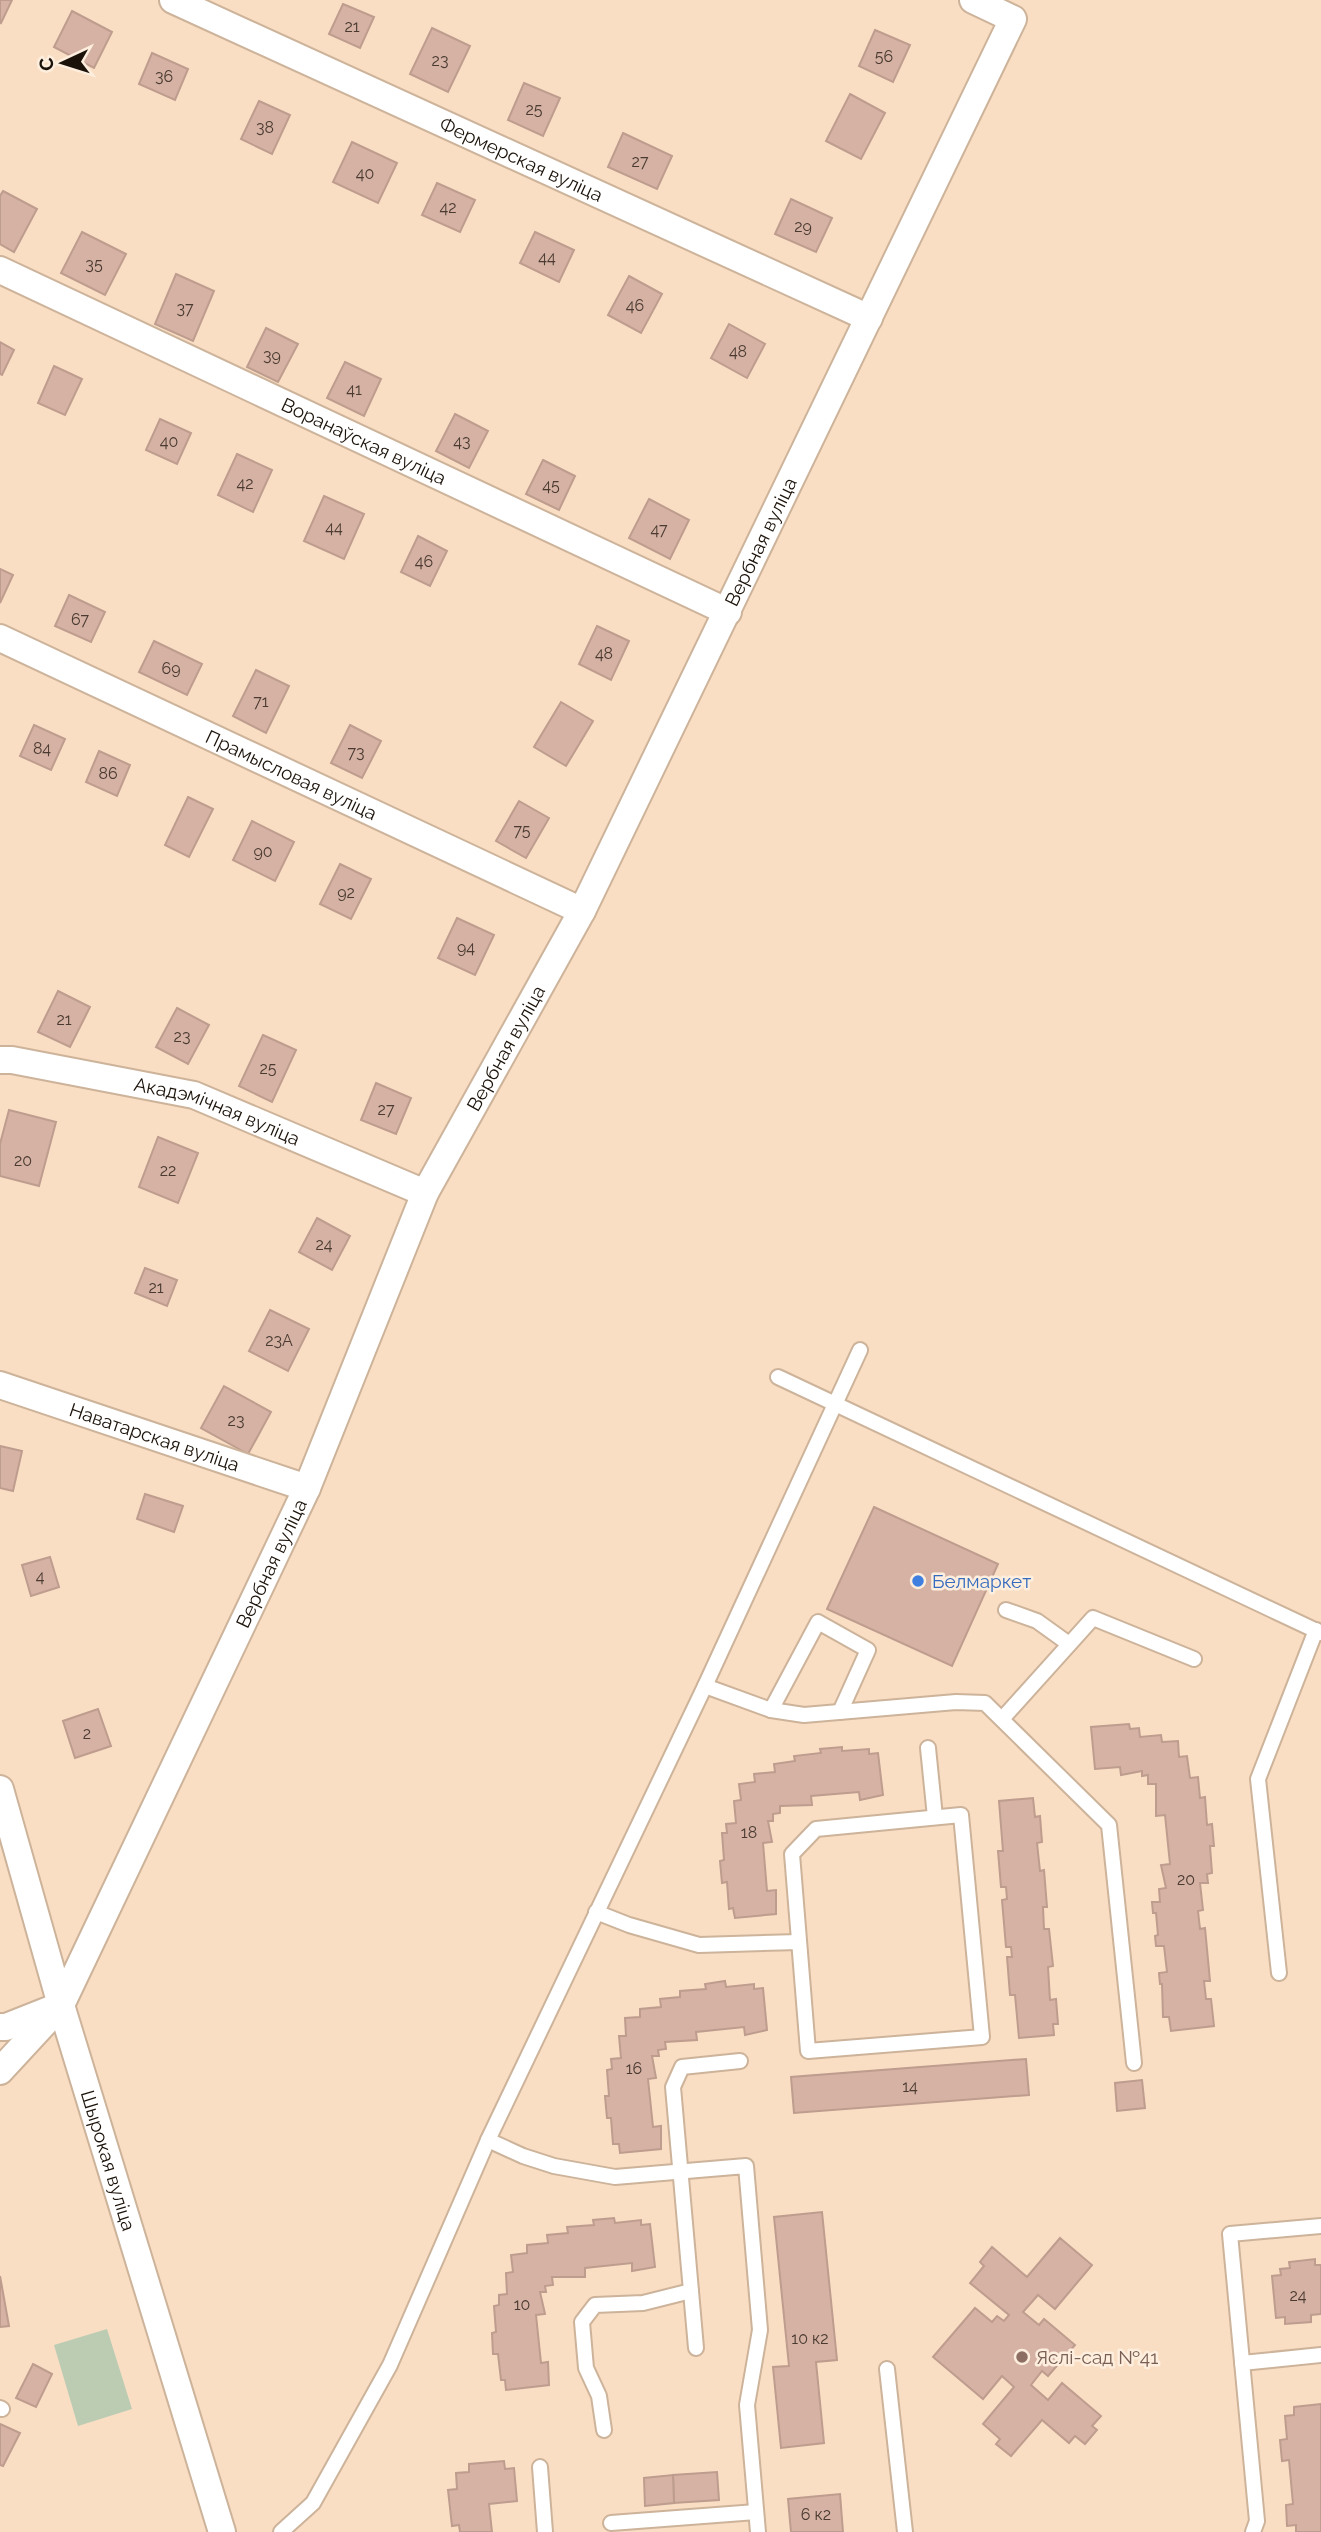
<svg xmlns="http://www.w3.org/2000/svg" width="1321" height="2532" viewBox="0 0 1321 2532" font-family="Raleway,sans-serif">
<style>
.green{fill:#bbccb3}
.building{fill:#d5b2a4;stroke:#be9c8e;stroke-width:2}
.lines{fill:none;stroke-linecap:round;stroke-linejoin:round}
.service-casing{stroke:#ccb39a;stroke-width:18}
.minor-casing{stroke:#ccb39a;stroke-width:30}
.service{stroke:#fff;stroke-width:14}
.minor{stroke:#fff;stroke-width:26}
.shop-dot{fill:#3f7fe0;stroke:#feeede;stroke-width:2.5}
.education-dot{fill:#8d6e63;stroke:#feeede;stroke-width:2.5}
.labels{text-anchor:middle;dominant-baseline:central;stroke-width:5;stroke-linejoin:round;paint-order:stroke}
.number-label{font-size:16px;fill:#4a3a30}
.street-label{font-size:19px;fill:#1b1209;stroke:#feeede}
.shop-label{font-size:19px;fill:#366cbe;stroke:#feeede;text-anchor:start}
.education-label{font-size:19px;fill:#785e54;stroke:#feeede;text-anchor:start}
</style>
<rect width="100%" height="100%" fill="#f9dec4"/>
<polygon class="green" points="107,2329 132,2409 78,2426 54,2345"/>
<g class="building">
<polygon points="0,0 12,0 1,23 0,22"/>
<polygon points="343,4 374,17 360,48 329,34"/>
<polygon points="72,11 112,32 94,68 54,47"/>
<polygon points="432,28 470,46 448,92 410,74"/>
<polygon points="875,30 910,45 893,82 859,66"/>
<polygon points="152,53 188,69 175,100 139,84"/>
<polygon points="524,83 560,98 543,136 508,120"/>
<polygon points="850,94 885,113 861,159 826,141"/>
<polygon points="259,101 290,115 272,154 241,139"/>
<polygon points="623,133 672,156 657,189 608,167"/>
<polygon points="352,142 397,163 378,203 333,182"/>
<polygon points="437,183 475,200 460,232 422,215"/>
<polygon points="3,191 37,209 14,252 0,244 0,196"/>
<polygon points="791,199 832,218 816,252 775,234"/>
<polygon points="82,232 126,254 105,295 61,273"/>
<polygon points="535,232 574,250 559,282 520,263"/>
<polygon points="176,274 214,291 193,341 155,324"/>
<polygon points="629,276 662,294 641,333 608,315"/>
<polygon points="729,324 765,344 747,378 711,358"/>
<polygon points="266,328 298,344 278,382 247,367"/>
<polygon points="0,342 14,350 2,375 0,374"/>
<polygon points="345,362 381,379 364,416 327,398"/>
<polygon points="54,366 82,379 65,415 38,403"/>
<polygon points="455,414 488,431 469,468 436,451"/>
<polygon points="160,419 191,433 177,464 146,450"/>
<polygon points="237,454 272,470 253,512 218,495"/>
<polygon points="543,460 575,476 559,510 526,494"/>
<polygon points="324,496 364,514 344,559 304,541"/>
<polygon points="649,499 689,520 670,559 629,538"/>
<polygon points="418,536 447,551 430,586 401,572"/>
<polygon points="0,569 13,575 0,603"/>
<polygon points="69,595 105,612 91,642 55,626"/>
<polygon points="597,626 629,641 611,680 579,664"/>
<polygon points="154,641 202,664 187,695 139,672"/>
<polygon points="256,670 289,686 266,733 233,716"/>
<polygon points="561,702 593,721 566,766 534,747"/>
<polygon points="34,725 65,739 51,770 20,756"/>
<polygon points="350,725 381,741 362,778 331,763"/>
<polygon points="99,751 130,765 117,796 86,782"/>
<polygon points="188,797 213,809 189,857 165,845"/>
<polygon points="519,801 549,818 526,858 496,841"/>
<polygon points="252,821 294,842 275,881 233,860"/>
<polygon points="340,864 371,879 351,919 320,904"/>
<polygon points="457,918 494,935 475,975 438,958"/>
<polygon points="58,991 90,1007 70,1047 38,1032"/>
<polygon points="177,1008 209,1025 188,1064 156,1047"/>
<polygon points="263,1035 296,1050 272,1102 239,1086"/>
<polygon points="376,1083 411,1098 396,1134 361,1120"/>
<polygon points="9,1110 56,1122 39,1186 0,1176 0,1144"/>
<polygon points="158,1137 198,1153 178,1203 139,1187"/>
<polygon points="317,1218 350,1236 332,1270 299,1252"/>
<polygon points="145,1268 177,1280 167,1306 135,1293"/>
<polygon points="270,1310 309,1329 288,1371 249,1351"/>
<polygon points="224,1386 271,1412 248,1454 201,1428"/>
<polygon points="0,1446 22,1451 13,1491 0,1488"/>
<polygon points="145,1494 183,1506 174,1532 137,1519"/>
<polygon points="874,1507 998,1564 952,1666 827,1609"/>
<polygon points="50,1557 59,1587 31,1596 22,1565"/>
<polygon points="98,1709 111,1746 75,1758 63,1721"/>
<polygon points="1129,1724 1130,1729 1139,1728 1140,1737 1161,1735 1162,1742 1178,1741 1179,1757 1187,1756 1190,1778 1198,1777 1200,1798 1205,1797 1207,1825 1212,1824 1214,1846 1210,1846 1212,1873 1207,1874 1208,1883 1200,1883 1203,1910 1198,1911 1200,1929 1205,1928 1210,1981 1204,1981 1206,1999 1211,1999 1214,2026 1171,2031 1169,2017 1163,2017 1162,1984 1160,1984 1159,1973 1167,1972 1164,1946 1156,1946 1155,1936 1158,1935 1156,1913 1153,1913 1152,1902 1160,1902 1159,1889 1166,1888 1161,1865 1170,1864 1165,1815 1156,1816 1156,1784 1148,1784 1148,1775 1142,1776 1142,1771 1121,1775 1120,1767 1095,1769 1091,1727"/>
<polygon points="842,1747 842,1751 869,1749 869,1754 878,1753 883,1795 860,1800 859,1792 811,1796 812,1805 780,1806 780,1813 773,1814 773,1821 768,1821 772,1842 763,1843 767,1891 776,1890 776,1914 735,1918 733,1908 729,1909 727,1882 722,1883 720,1861 724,1860 722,1833 727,1833 726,1824 736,1823 734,1801 741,1800 739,1784 755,1782 754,1774 775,1772 774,1764 795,1761 794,1756 821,1753 820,1749"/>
<polygon points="1033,1798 1035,1817 1040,1816 1042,1842 1037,1843 1040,1871 1044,1870 1047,1907 1043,1907 1044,1929 1049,1929 1053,1966 1048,1967 1050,2000 1056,1999 1058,2024 1053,2024 1054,2035 1019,2038 1015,1995 1010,1995 1007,1957 1012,1957 1011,1947 1006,1947 1002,1900 1007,1899 1006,1887 1001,1887 998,1851 1003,1851 999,1801"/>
<polygon points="725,1981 726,1987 754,1984 754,1989 763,1988 767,2030 745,2035 744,2027 696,2032 697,2040 665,2042 666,2049 658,2050 659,2056 652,2056 656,2078 648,2079 653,2127 661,2126 661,2149 620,2153 619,2144 613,2144 611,2118 607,2118 605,2096 609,2096 607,2070 612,2069 611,2059 621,2058 619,2036 626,2036 625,2018 640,2017 640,2009 661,2007 660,1999 680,1997 680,1991 706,1989 705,1984"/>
<polygon points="1026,2059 1029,2095 794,2113 791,2077"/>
<polygon points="1142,2080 1145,2108 1117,2111 1115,2083"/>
<polygon points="822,2212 837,2360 816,2362 824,2443 781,2448 773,2367 789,2366 774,2217"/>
<polygon points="614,2218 615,2223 641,2220 641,2225 650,2224 655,2267 632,2271 632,2263 585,2268 585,2277 552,2277 553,2285 545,2286 546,2292 540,2292 545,2314 536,2315 541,2363 548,2362 549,2385 506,2390 505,2380 501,2380 498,2354 493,2354 492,2333 496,2332 494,2306 499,2305 499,2295 507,2294 506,2273 513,2272 511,2255 527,2253 527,2245 548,2243 547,2235 568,2233 567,2227 594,2225 593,2220"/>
<polygon points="1060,2238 1092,2265 1055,2309 1038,2295 1023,2312 1039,2325 1044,2319 1075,2345 1048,2376 1042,2371 1031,2385 1048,2400 1062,2383 1101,2416 1092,2426 1097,2430 1085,2444 1075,2436 1069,2443 1042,2420 1011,2456 996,2444 1000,2439 983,2424 1014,2387 1002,2376 983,2399 933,2357 975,2308 992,2322 997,2316 1004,2321 1009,2315 970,2283 984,2266 980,2262 992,2247 1027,2277"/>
<polygon points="1315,2259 1315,2265 1321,2265 1321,2314 1311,2315 1311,2322 1285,2324 1285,2317 1276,2318 1272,2276 1281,2275 1280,2269 1290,2268 1289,2262"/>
<polygon points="0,2276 9,2326 0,2327"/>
<polygon points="33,2364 52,2374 36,2407 16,2398"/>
<polygon points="1321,2404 1321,2532 1296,2532 1296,2525 1287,2526 1286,2505 1293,2504 1289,2460 1282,2461 1280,2440 1287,2439 1285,2416 1294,2415 1294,2407"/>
<polygon points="0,2424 20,2433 3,2466 0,2465"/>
<polygon points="504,2461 505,2469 514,2468 517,2501 489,2504 492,2532 460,2532 459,2525 452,2526 448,2490 457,2489 456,2473 469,2472 469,2464"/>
<polygon points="717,2472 719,2500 674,2503 673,2475"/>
<polygon points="673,2475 674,2503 645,2506 644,2478"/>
<polygon points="840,2494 843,2532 791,2532 788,2499"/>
</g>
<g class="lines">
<defs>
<g id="service">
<polyline points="778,1377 1321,1633"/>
<polyline points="1006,1610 1037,1621 1069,1644"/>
<polyline points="705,1686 771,1710 804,1715 956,1702 985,1703 1109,1825 1134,2063"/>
<polyline points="771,1710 818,1622 868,1650 840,1712"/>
<polyline points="1002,1719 1093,1618 1194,1659"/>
<polyline points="928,1748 935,1817"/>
<polygon points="961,1815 982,2037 808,2051 792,1854 816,1829"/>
<polyline points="596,1912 629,1925 699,1945 799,1942"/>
<polyline points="1279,1973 1258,1779 1316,1630"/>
<polyline points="488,2140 523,2156 554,2166 615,2177 746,2166 760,2330 747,2405 758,2532"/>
<polyline points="696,2348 673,2087 682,2067 740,2061"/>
<polyline points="1242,2363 1321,2355"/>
<polyline points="887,2369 905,2532"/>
<polyline points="0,2408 2,2409"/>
<polyline points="604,2430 599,2396 586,2368 582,2322 595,2305 643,2303 691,2291"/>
<polyline points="540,2467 545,2532"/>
<polyline points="611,2523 756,2512"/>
<polyline points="281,2532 313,2503 390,2365 488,2140 705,1686 860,1350"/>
<polyline points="1253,2532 1257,2521 1230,2234 1321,2226"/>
</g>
<g id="minor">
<path id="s1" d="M 173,0 L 869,318"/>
<path id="s2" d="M 0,270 L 728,612"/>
<path id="s3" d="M 0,638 L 582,911"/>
<path id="s4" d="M 0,1060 L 12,1060 L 194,1095 L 425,1193"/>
<path id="s5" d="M 0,1385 L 307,1488"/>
<path id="s6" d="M 0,1789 L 61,2005 L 222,2532"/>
<polyline points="0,2027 6,2027 54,2008"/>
<path id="s7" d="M 0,2071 L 61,2005 L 307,1488 L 425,1193 L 582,911 L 1013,19 L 973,0"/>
</g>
</defs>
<use href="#service" class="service-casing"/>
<use href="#minor" class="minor-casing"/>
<use href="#service" class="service"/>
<use href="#minor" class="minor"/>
</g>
<circle class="shop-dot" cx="918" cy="1581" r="7"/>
<circle class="education-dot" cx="1022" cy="2357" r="7"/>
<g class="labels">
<g class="number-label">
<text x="352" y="26">21</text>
<text x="884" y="56">56</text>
<text x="440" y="60">23</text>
<text x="164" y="76">36</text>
<text x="534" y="109">25</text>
<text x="265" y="127">38</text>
<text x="640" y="161">27</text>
<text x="365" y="173">40</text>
<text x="448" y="207">42</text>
<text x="803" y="226">29</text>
<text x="547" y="257">44</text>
<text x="94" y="264">35</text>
<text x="635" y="305">46</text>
<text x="185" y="308">37</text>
<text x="738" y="351">48</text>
<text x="272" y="355">39</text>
<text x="354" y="389">41</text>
<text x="169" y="441">40</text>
<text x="462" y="441">43</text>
<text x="245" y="483">42</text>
<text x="551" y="485">45</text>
<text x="334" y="527">44</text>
<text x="659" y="529">47</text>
<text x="424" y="561">46</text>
<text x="80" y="619">67</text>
<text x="604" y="653">48</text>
<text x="171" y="668">69</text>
<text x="261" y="701">71</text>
<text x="42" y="748">84</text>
<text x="356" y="752">73</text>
<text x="108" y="773">86</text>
<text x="522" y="830">75</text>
<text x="263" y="851">90</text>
<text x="346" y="892">92</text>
<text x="466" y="947">94</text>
<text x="64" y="1019">21</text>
<text x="182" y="1036">23</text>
<text x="268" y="1068">25</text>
<text x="386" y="1109">27</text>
<text x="23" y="1160">20</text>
<text x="168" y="1170">22</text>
<text x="324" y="1244">24</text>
<text x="156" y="1287">21</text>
<text x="279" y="1340">23А</text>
<text x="236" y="1420">23</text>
<text x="40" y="1576">4</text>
<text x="87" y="1733">2</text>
<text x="749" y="1832">18</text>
<text x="1186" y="1879">20</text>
<text x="634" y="2068">16</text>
<text x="910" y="2086">14</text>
<text x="1298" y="2295">24</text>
<text x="522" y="2304">10</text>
<text x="810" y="2338">10 к2</text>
<text x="816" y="2514">6 к2</text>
</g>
<g class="street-label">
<text stroke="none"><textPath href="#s1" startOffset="383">Фермерская вуліца</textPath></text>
<text stroke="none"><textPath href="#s2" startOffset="402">Воранаўская вуліца</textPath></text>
<text stroke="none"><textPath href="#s7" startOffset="1713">Вербная вуліца</textPath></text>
<text stroke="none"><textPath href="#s3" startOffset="322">Прамысловая вуліца</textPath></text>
<text stroke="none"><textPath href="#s7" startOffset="1146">Вербная вуліца</textPath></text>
<text stroke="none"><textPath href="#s4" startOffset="224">Акадэмічная вуліца</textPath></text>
<text stroke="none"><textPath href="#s5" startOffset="163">Наватарская вуліца</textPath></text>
<text stroke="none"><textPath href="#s7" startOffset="579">Вербная вуліца</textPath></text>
<text stroke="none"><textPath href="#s6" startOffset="387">Шырокая вуліца</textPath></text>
</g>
<g class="shop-label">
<text x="932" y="1581">Белмаркет</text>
</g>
<g class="education-label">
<text x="1036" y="2357">Яслі-сад №41</text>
</g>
</g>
<g transform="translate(63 63) rotate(266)" stroke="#feeede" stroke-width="5" paint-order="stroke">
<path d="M0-5L12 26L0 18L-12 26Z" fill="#1b1209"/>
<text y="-10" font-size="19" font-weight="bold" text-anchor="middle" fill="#1b1209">С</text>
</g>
</svg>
